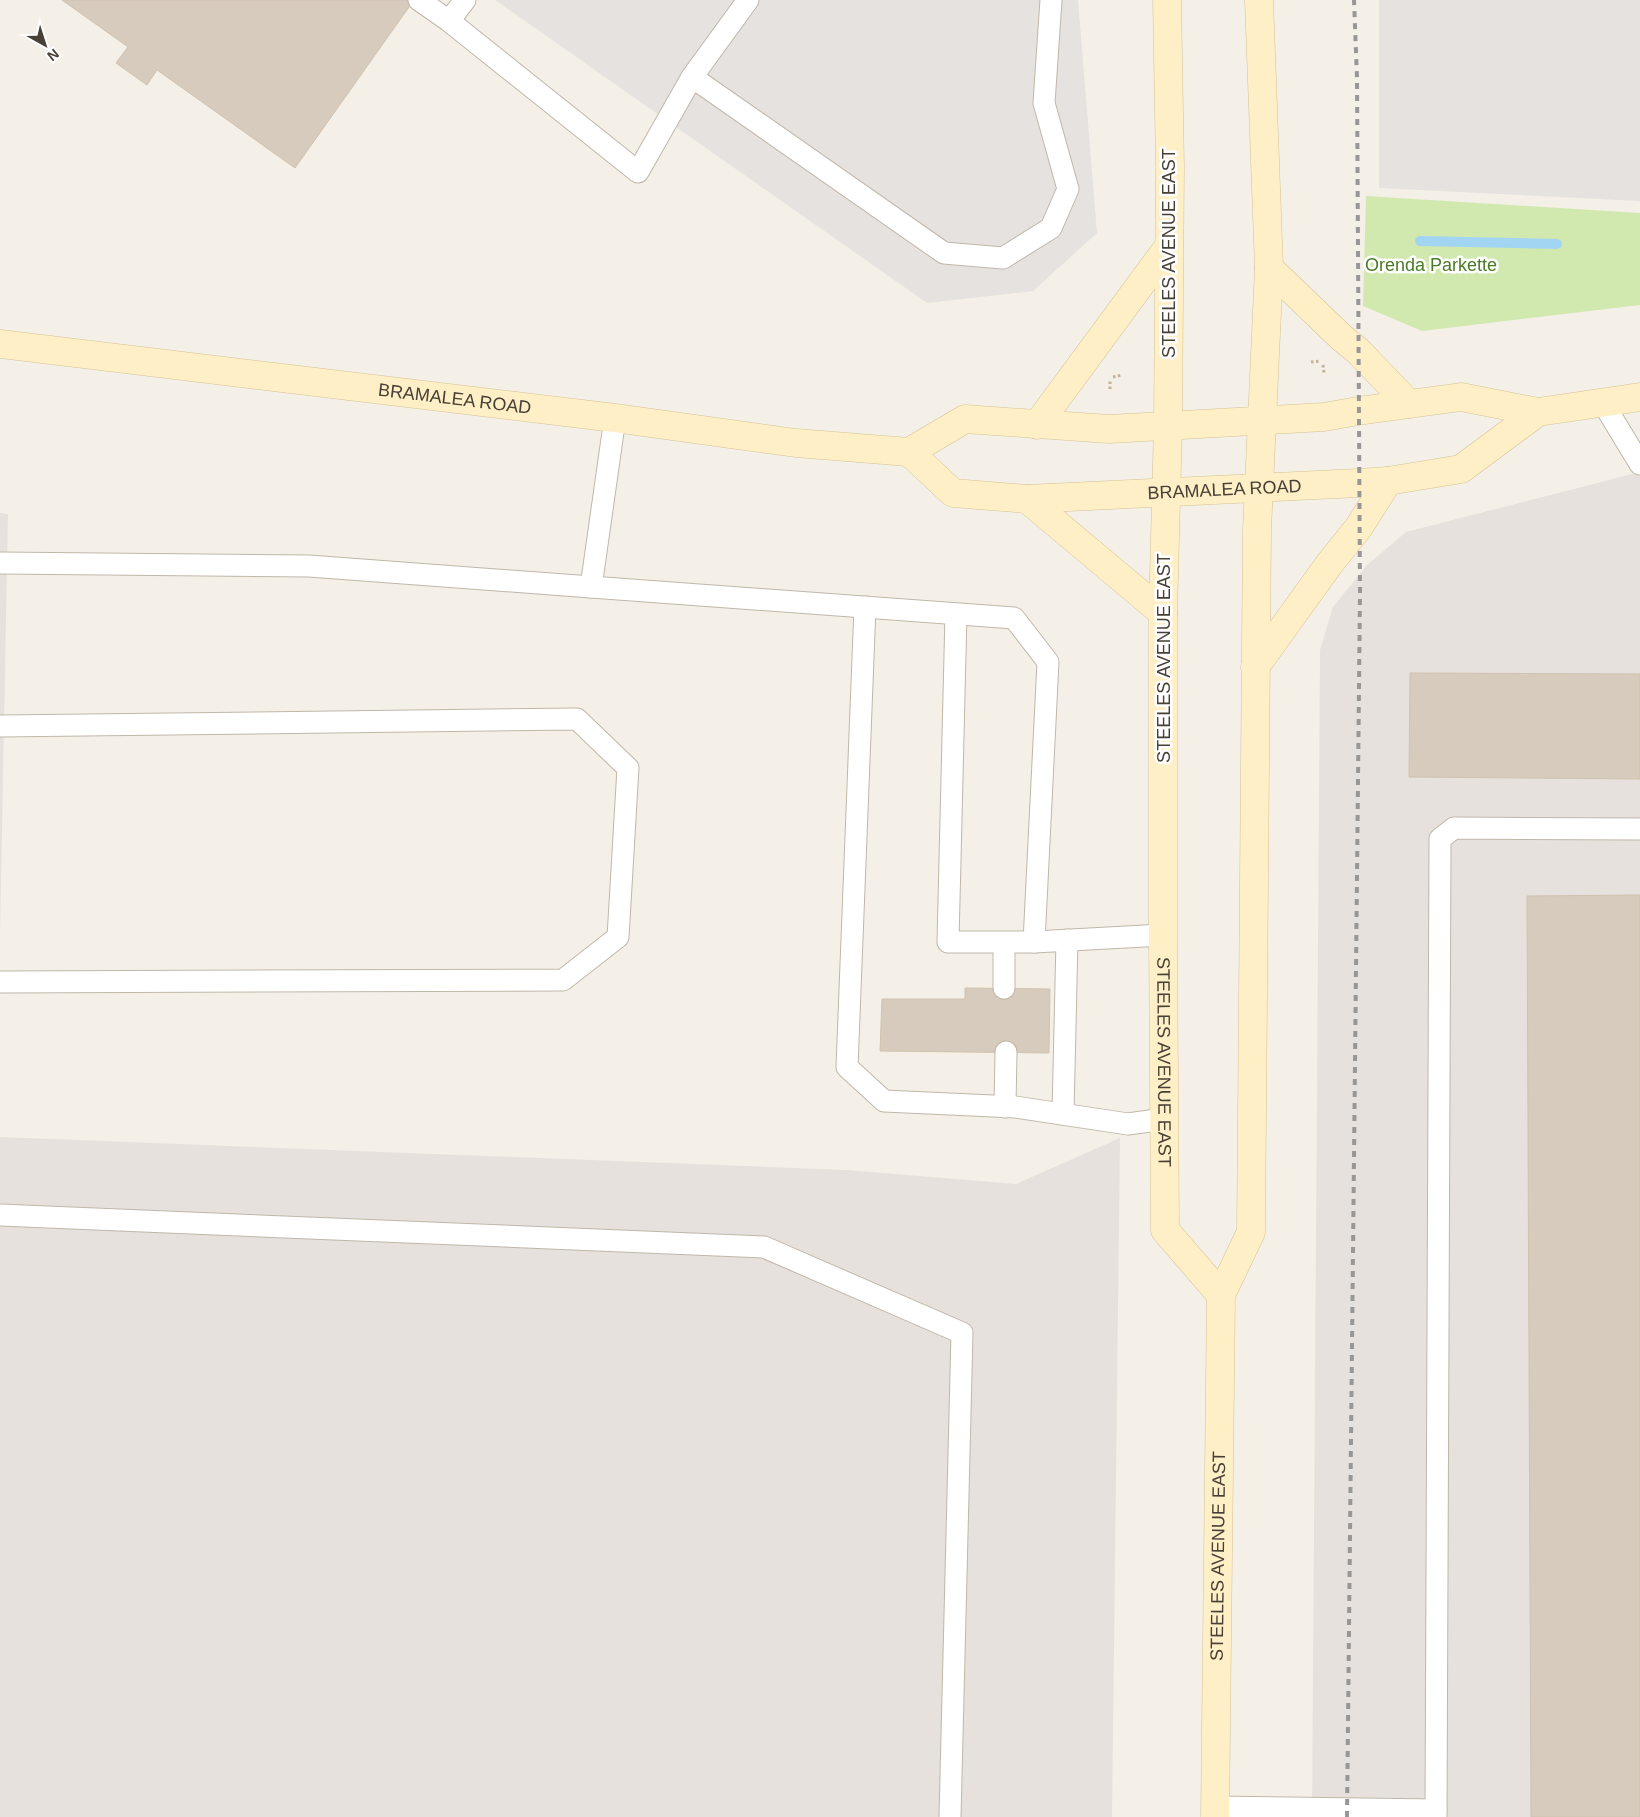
<svg xmlns="http://www.w3.org/2000/svg" width="1640" height="1817" viewBox="0 0 1640 1817" font-family="Helvetica,sans-serif">
<style>
.industrial{fill:#e6e1dc}
.green{fill:#d1e9af}
.parking{fill:#e5e2df}
.lines{fill:none;stroke-linecap:round;stroke-linejoin:round}
.stream{stroke:#a2d5f2;stroke-width:10}
.building{fill:#d6cbbc;stroke:#d1c2af}
.service-casing{stroke:#c0b7a9;stroke-width:23}
.secondary-casing{stroke:#d5c296;stroke-width:29}
.path{stroke:#c2b29a;stroke-width:3;stroke-dasharray:2.5 2.5;stroke-linecap:butt}
.service{stroke:#fff;stroke-width:21}
.secondary{stroke:#ffefc6;stroke-width:28}
.rail{stroke:#979797;stroke-width:4;stroke-dasharray:6 6;stroke-linecap:butt}
.labels{text-anchor:middle;dominant-baseline:central;stroke-width:5;stroke-linejoin:round;paint-order:stroke}
.street-label{font-size:18px;fill:#474036;stroke:#fff}
.park-label{font-size:18px;fill:#4b7b27;stroke:#fff}
</style>
<rect width="100%" height="100%" fill="#f4f0e7"/>
<g class="industrial">
<polygon points="1640,472 1640,1817 1312,1817 1320,650 1333,607 1367,565 1406,532"/>
<polygon points="0,513 8,514 0,936"/>
<polygon points="0,1137 846,1170 1016,1184 1120,1138 1112,1817 0,1817"/>
</g>
<polygon class="green" points="1366,196 1640,213 1640,305 1422,331 1363,306"/>
<g class="parking">
<polygon points="495,0 1078,0 1097,233 1033,291 927,303"/>
<polygon points="1379,0 1640,0 1640,201 1379,188"/>
</g>
<g class="lines">
<polyline class="stream" points="1420,241 1557,244"/>
</g>
<g class="building">
<polygon points="62,0 414,0 295,168 157,70 147,85 116,63 128,47"/>
<polygon points="1410,673 1640,674 1640,779 1409,777"/>
<polygon points="1640,895 1640,1817 1531,1817 1527,896"/>
<polygon points="965,988 1050,989 1049,1053 880,1051 882,999 965,999"/>
</g>
<g class="lines">
<defs>
<g id="service">
<polyline points="419,0 449,21 638,172 692,77 748,0"/>
<polyline points="449,21 465,0"/>
<polyline points="692,77 944,253 1003,258 1051,228 1068,189 1044,103 1051,0"/>
<polyline points="1603,403 1640,464"/>
<polyline points="615,418 591,587 1014,618 1048,662 1034,942 1163,935"/>
<polyline points="0,563 309,566 591,587"/>
<polyline points="865,607 847,1067 884,1101 1015,1107 1128,1124 1164,1119"/>
<polyline points="956,614 948,942 1034,942"/>
<polyline points="0,726 577,719 628,768 618,937 563,980 0,982"/>
<polyline points="1004,943 1004,988"/>
<polyline points="1005,1107 1006,1052"/>
<polyline points="1063,1114 1067,940"/>
<polyline points="0,1215 764,1247 962,1333 950,1817"/>
<polyline points="1215,1807 1436,1810"/>
<polyline points="1436,1817 1440,839 1454,828 1640,829"/>
</g>
<g id="secondary">
<path id="s1" d="M 1167,0 L 1170,167 L 1168,425 L 1163,613 L 1163,935 L 1165,1230 L 1221,1295"/>
<polyline points="1269,268 1342,338 1358,351 1409,404"/>
<path id="s2" d="M 0,344 L 615,418 L 796,443 L 909,452 L 965,419 L 1109,429 L 1324,417 L 1358,411 L 1461,397 L 1538,412 L 1640,397"/>
<polyline points="1037,425 1169,246"/>
<path id="s3" d="M 909,452 L 953,493 L 1027,499 L 1359,483 L 1388,481 L 1461,469 L 1538,412"/>
<polyline points="1027,499 1163,613"/>
<polyline points="1255,667 1330,563 1359,527 1388,481"/>
<path id="s4" d="M 1215,1817 L 1221,1295 L 1251,1232 L 1257,530 L 1269,268 L 1259,0"/>
</g>
</defs>
<use href="#service" class="service-casing"/>
<use href="#secondary" class="secondary-casing"/>
<g class="path">
<polyline points="1311,362 1320,361"/>
<polyline points="1323,365 1324,373"/>
<polyline points="1113,377 1122,375"/>
<polyline points="1110,389 1110,381"/>
</g>
<use href="#service" class="service"/>
<use href="#secondary" class="secondary"/>
<polyline class="rail" points="1347,1817 1360,593 1357,78 1354,0"/>
</g>
<g class="labels">
<g class="street-label">
<text transform="translate(1169 253) rotate(-90)">STEELES AVENUE EAST</text>
<text stroke="none"><textPath href="#s2" startOffset="458">BRAMALEA ROAD</textPath></text>
<text stroke="none"><textPath href="#s3" startOffset="332">BRAMALEA ROAD</textPath></text>
<text transform="translate(1164 658) rotate(-90)">STEELES AVENUE EAST</text>
<text stroke="none"><textPath href="#s1" startOffset="1062">STEELES AVENUE EAST</textPath></text>
<text stroke="none"><textPath href="#s4" startOffset="261">STEELES AVENUE EAST</textPath></text>
</g>
<g class="park-label">
<text x="1431" y="265">Orenda Parkette</text>
</g>
</g>
<g transform="translate(45 45) rotate(141)" stroke="#ffffff" stroke-width="4" paint-order="stroke">
<path d="M0-4L9 19L0 12L-9 19Z" fill="#474036"/>
<text y="-8" font-size="14" font-weight="bold" text-anchor="middle" fill="#474036">N</text>
</g>
</svg>
